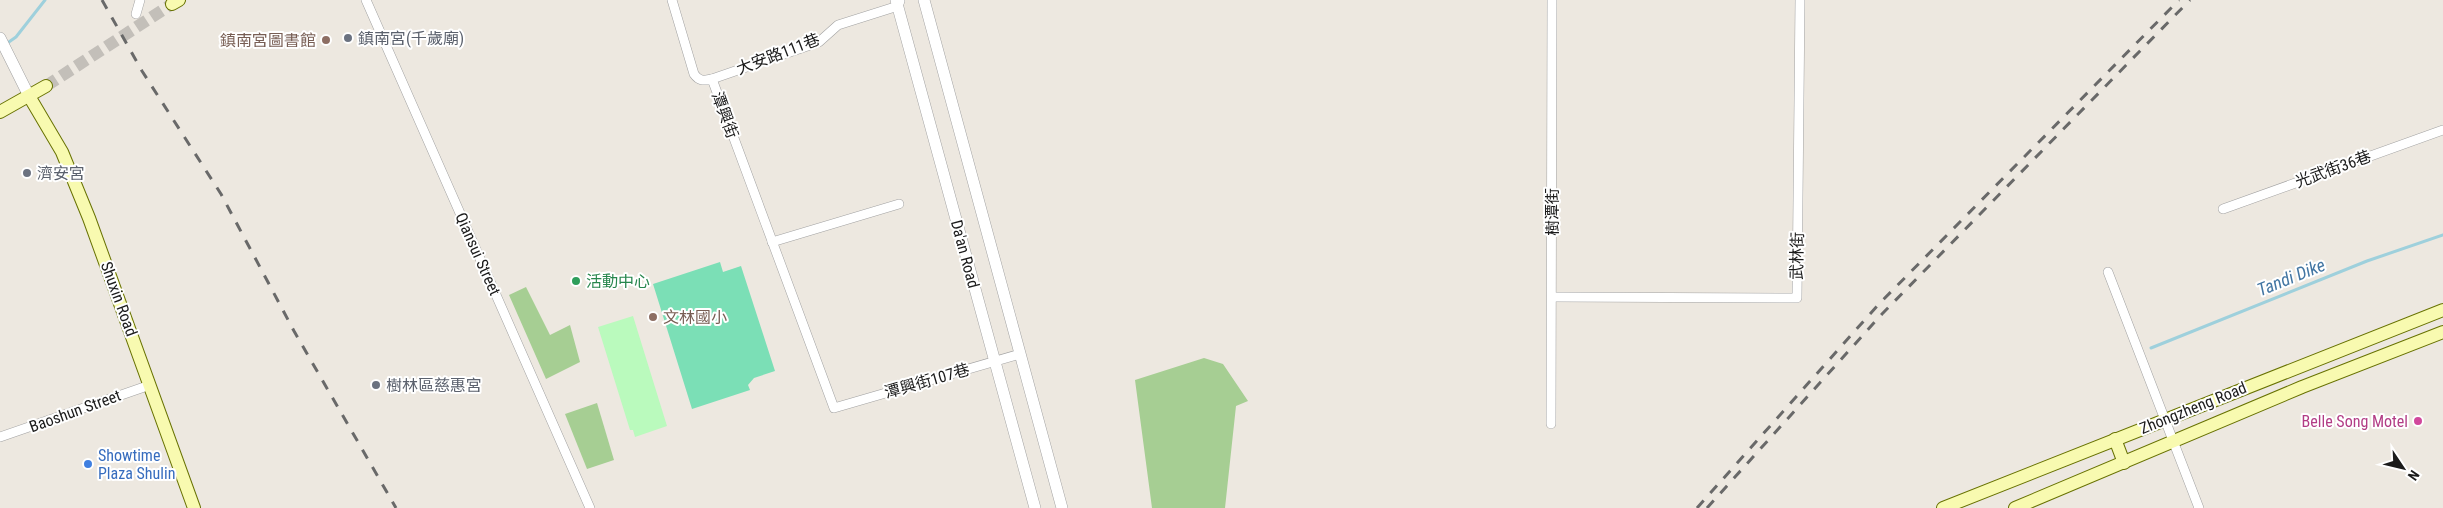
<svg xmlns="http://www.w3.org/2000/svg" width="2443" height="508" viewBox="0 0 2443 508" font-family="'Roboto Condensed','Noto Sans TC',sans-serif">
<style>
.forest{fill:#a6ce93}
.park{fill:#bafabd}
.pitch{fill:#7bdfb6}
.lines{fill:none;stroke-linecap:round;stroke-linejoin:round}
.stream{stroke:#9ed0dc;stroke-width:3}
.secondary-tunnel{stroke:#c3bfb9;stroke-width:12;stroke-dasharray:12 6;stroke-linecap:butt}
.minor-casing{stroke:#a2a2a2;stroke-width:10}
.tertiary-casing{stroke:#a2a2a2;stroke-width:12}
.secondary-casing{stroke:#687202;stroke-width:14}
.minor{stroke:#fff;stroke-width:9}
.tertiary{stroke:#fff;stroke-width:11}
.secondary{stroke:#f8fab0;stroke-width:12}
.rail{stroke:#696969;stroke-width:3;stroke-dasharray:10 10;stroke-linecap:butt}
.worship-dot{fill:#6b7280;stroke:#fff;stroke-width:2}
.education-dot{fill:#8d6e63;stroke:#fff;stroke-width:2}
.leisure-dot{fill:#2e9e5b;stroke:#fff;stroke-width:2}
.hotel-dot{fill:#d1479c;stroke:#fff;stroke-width:2}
.shop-dot{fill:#3f7fe0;stroke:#fff;stroke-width:2}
.labels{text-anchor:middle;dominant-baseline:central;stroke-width:4;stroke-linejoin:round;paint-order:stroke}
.worship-label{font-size:16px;fill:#5b616d;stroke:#fff;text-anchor:start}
.education-label{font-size:16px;fill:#785e54;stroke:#fff;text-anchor:end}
.street-label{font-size:16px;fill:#1b1b1b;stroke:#fff}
.leisure-label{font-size:16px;fill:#27864d;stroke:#fff;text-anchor:start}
.hotel-label{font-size:16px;fill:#b23c85;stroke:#fff;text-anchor:end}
.shop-label{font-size:16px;fill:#366cbe;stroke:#fff;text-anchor:start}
.water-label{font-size:18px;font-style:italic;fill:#4376a3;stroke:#fff}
</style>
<rect width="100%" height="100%" fill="#ede8e0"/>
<g class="forest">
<polygon points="526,287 550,335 570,325 580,362 546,379 509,295"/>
<polygon points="1204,358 1223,364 1248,401 1236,406 1225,508 1152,508 1135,380"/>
<polygon points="597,403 614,460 587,469 565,414"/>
</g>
<polygon class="park" points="633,316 667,426 635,437 633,430 630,430 598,327"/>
<polygon class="pitch" points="720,262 723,272 741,266 775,371 754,378 748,385 750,390 692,409 653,284"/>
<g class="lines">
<g class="stream">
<polyline points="6,44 16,37 45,0"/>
<polyline points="2151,348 2367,261 2443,235"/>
</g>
<polyline class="secondary-tunnel" points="46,86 172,4"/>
<defs>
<g id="minor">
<polyline points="366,0 590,508"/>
<path d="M 672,0 L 694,74 C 699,81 703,81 712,79 L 834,408 L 1020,354"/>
<polyline points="136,14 140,0"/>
<polyline points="712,79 819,42 838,25 898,6 900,1"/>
<polyline points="2223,209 2443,130"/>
<polyline points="772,242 899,204"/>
<polyline points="2108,272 2199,508"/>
<polyline points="1552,297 1797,298 1800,0"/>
<polyline points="1551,424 1552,0"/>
<polyline points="0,437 150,385"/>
</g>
<g id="tertiary">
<polyline points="896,0 1035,508"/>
<polyline points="924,0 1062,508"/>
<polyline points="0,38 29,96"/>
</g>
<g id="secondary">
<polyline points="172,4 179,0"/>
<polyline points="29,96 62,152 89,218 194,508"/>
<polyline points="0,112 46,86"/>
<polyline points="2115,439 2124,463"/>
<polyline points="1943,508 2443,310"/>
<polyline points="2015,508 2302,387 2443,332"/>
</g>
</defs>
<use href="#minor" class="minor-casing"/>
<use href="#tertiary" class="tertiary-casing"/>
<use href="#secondary" class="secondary-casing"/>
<use href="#minor" class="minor"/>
<use href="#tertiary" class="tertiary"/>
<use href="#secondary" class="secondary"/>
<g class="rail">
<polyline points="102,0 142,71 221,194 294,331 396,508"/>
<polyline points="1697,508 1878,305 2179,0"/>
<polyline points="1707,508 1882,314 2190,0"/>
</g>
</g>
<g class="worship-dot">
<circle cx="348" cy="38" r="5"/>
<circle cx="27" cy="173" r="5"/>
<circle cx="376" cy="385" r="5"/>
</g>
<g class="education-dot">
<circle cx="326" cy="40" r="5"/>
<circle cx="653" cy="317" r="5"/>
</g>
<circle class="leisure-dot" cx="576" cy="281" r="5"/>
<circle class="hotel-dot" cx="2418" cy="421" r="5"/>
<circle class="shop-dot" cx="88" cy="464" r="5"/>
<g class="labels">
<g class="worship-label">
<text x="358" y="38">鎮南宮(千歲廟)</text>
<text x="37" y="173">濟安宮</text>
<text x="386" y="385">樹林區慈惠宮</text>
</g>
<g class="education-label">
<text x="316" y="40">鎮南宮圖書館</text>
<text x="663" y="317" text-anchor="start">文林國小</text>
</g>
<g class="street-label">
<text transform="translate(778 54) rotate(-21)">大安路111巷</text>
<text transform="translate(725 115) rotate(70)">潭興街</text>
<text transform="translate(2333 169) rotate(-20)">光武街36巷</text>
<text transform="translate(1552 212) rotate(-90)">樹潭街</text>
<text transform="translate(478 254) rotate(66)">Qiansui Street</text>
<text transform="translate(965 254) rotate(75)">Da'an Road</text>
<text transform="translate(1797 256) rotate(-89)">武林街</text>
<text transform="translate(119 299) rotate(70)">Shuxin Road</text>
<text transform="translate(927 381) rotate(-16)">潭興街107巷</text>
<text transform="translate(2193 408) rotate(-22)">Zhongzheng Road</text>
<text transform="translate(75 411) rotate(-20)">Baoshun Street</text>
</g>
<g class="leisure-label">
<text x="586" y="281">活動中心</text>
</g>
<g class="hotel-label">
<text x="2408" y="421">Belle Song Motel</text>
</g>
<g class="shop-label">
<text x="98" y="455">Showtime<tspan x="98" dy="18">Plaza Shulin</tspan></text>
</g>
<g class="water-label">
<text transform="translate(2291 277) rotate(-22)">Tandi Dike</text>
</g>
</g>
<g transform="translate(2403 468) rotate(125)" stroke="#ffffff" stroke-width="4" paint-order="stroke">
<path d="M0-4L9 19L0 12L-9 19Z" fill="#1b1b1b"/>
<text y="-8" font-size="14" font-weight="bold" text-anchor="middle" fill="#1b1b1b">N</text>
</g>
</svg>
